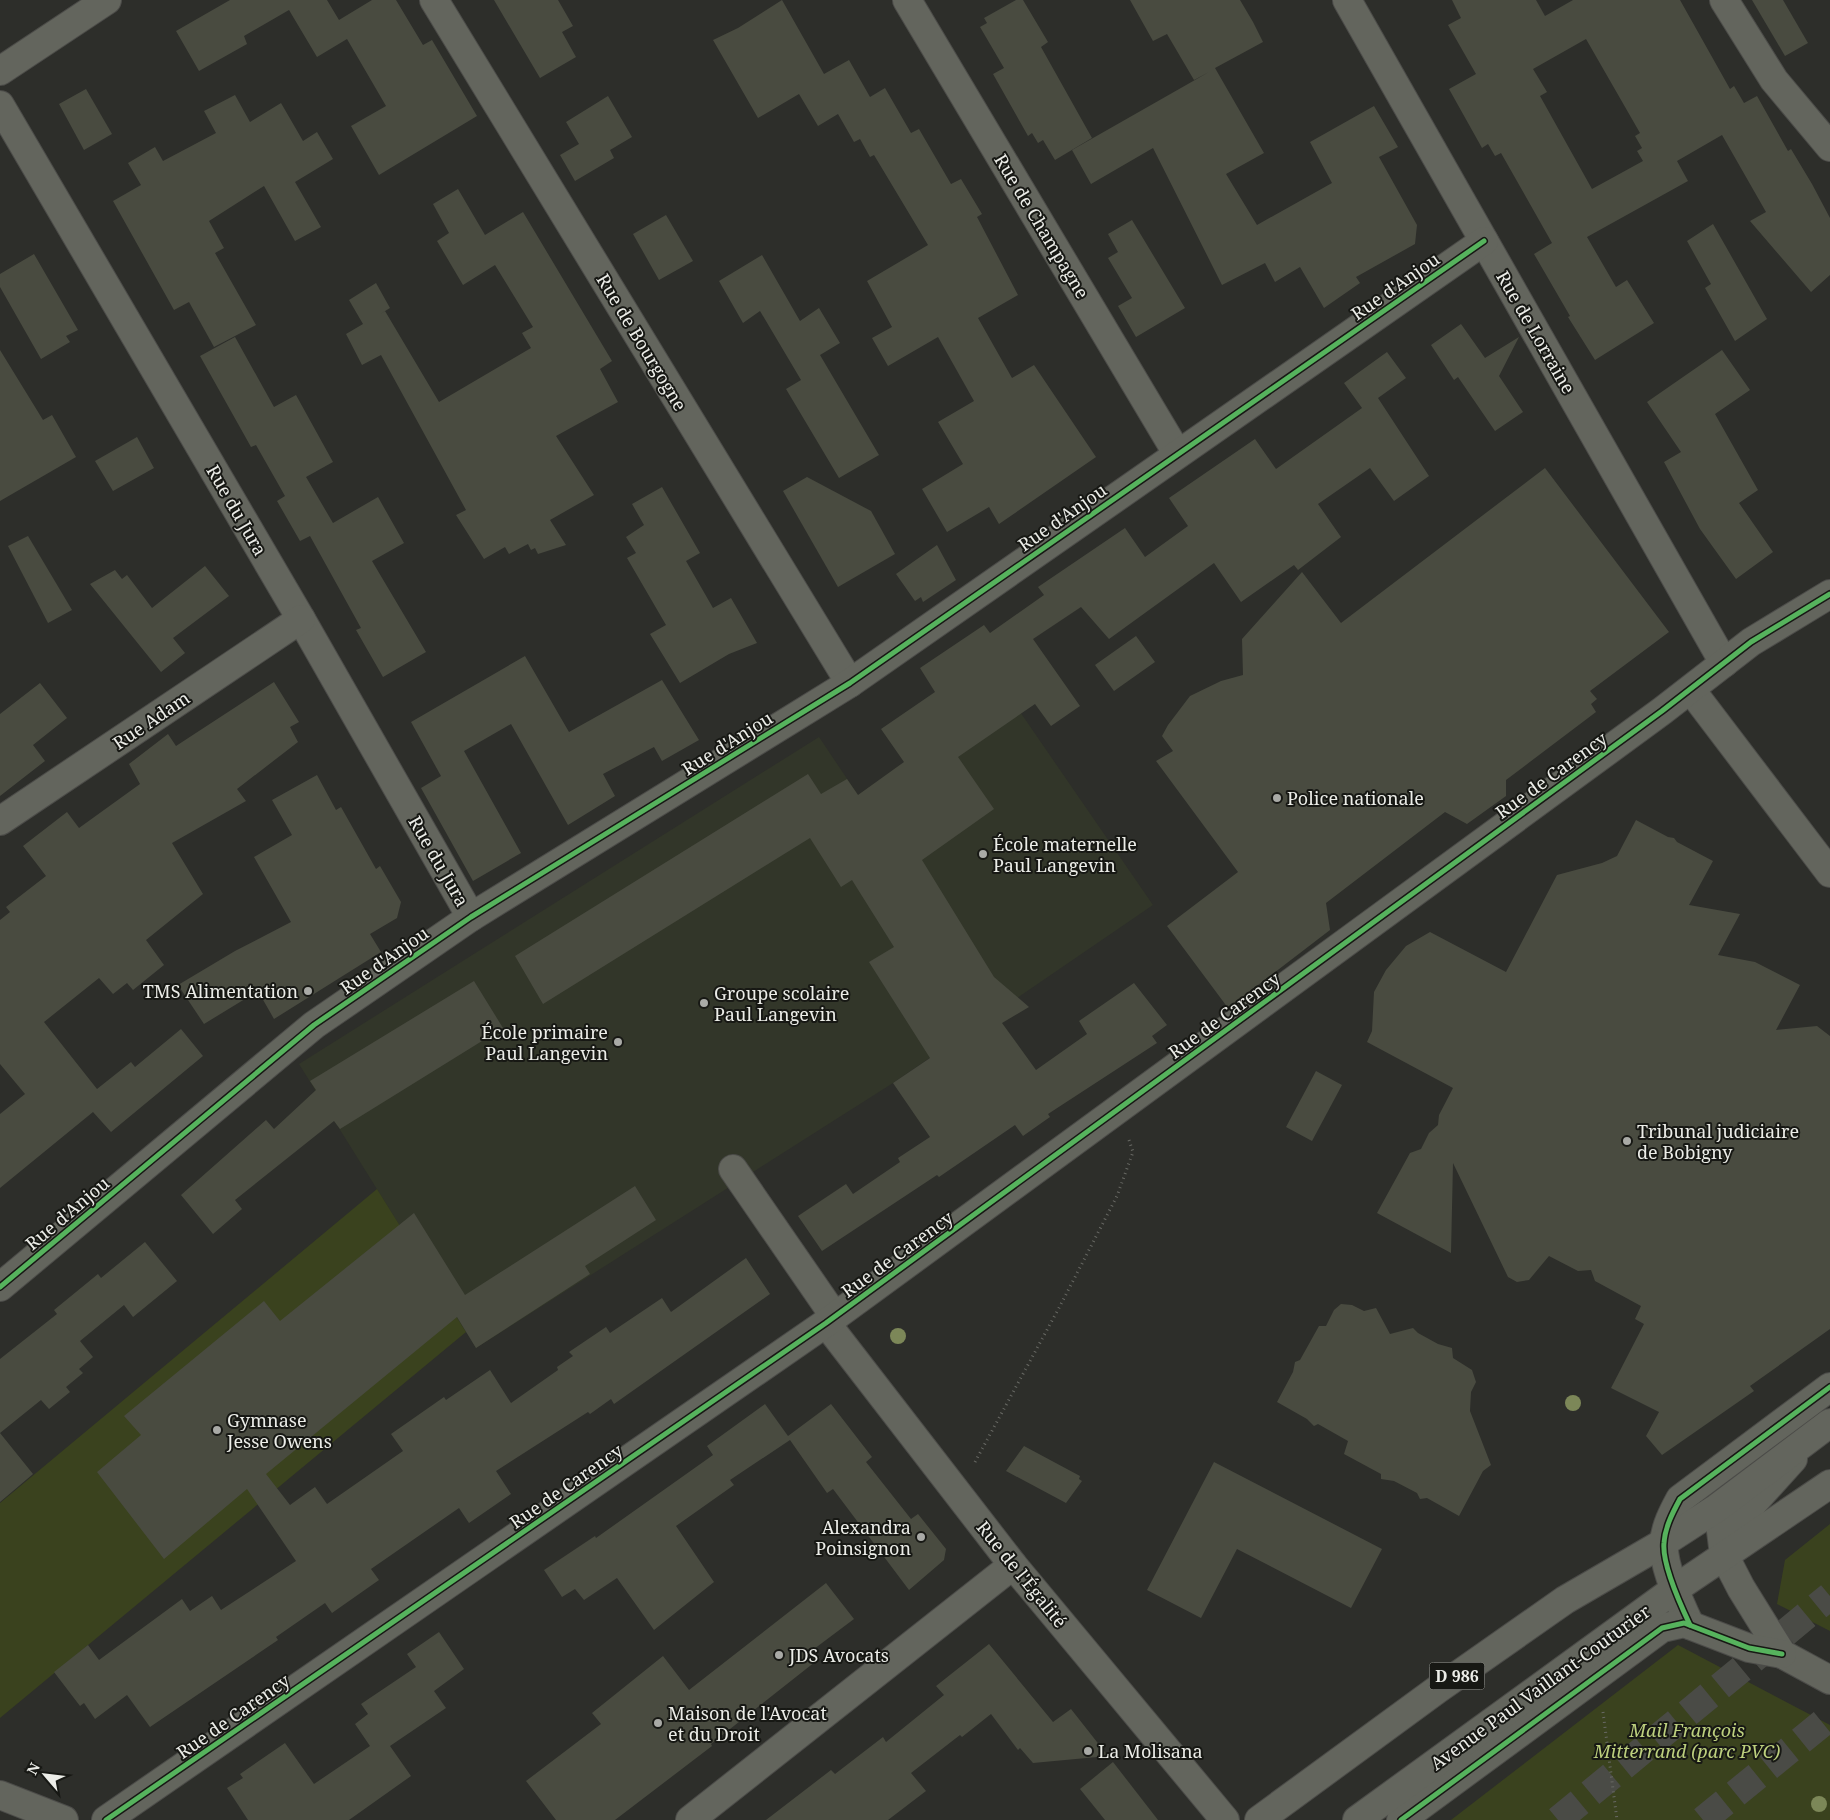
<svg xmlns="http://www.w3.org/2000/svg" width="1830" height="1820" viewBox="0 0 1830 1820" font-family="'Noto Serif',serif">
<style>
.built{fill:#323629}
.green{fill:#3a421e}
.building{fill:#494b40;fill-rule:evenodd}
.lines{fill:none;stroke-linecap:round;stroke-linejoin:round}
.highway-tunnel{stroke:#4a4b46;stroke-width:28;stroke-dasharray:28 14;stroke-linecap:butt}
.minor-casing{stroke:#4c4c49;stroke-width:30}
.major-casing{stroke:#4c4c49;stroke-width:30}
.path{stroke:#686964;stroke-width:3;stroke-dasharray:1 4;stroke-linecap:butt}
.minor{stroke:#63655d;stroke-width:28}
.major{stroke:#63655d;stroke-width:28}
.cycleway-casing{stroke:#171814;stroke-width:8}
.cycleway{stroke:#56b35d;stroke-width:5}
.tree{fill:#7c8758}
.poi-dot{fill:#a9aaa6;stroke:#171814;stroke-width:2}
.labels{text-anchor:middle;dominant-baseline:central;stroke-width:4;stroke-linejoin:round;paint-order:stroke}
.shield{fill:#171814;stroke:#acada8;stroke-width:1}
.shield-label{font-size:16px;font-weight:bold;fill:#ecede8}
.street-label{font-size:18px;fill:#ecede8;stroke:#171814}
.poi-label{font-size:18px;fill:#ecede8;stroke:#171814;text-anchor:start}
.park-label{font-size:18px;font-style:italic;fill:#bdd07e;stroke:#171814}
</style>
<rect width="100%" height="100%" fill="#2d2e2a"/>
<polygon class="built" points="1007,693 1153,905 893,1083 476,1348 299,1064 819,737 858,795"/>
<g class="green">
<polygon points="377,1189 466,1332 0,1718 0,1503"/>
<polygon points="1830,1524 1830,1631 1777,1604 1785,1560"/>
<polygon points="1678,1645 1830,1725 1830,1820 1451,1820"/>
</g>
<g class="building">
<polygon points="230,0 327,0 339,20 372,0 396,0 423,45 432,40 477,116 379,175 351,126 386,106 347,39 317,57 289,10 244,36 247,44 199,71 176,31"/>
<polygon points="494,0 558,0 573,26 562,32 576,57 540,78"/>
<polygon points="782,0 824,74 849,60 870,97 885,88 911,133 919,129 951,184 961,179 982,214 977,217 1018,295 978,318 1012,378 1034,365 1096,457 999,524 989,507 947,532 922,489 963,464 938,422 974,401 938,337 888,366 872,338 892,327 867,281 928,245 874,155 870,157 860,139 854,142 838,114 818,126 799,94 758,118 713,40 738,28"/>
<polygon points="1016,0 1023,0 1048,42 1041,47 1092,138 1055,160 1043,140 1038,143 1032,133 1028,136 993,74 1004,68 980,27 987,23 984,18"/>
<polygon points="1130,0 1240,0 1253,22 1263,42 1215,68 1264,153 1226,174 1257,225 1332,183 1310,142 1374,106 1398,147 1379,157 1417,225 1415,244 1356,277 1360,283 1324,308 1300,267 1275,282 1265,263 1222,285 1153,148 1091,184 1072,150 1209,72 1194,80 1167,34 1153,41"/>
<path d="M 1452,0 L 1536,0 L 1545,16 L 1573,0 L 1680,0 L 1730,89 L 1734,86 L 1744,103 L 1757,96 L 1788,151 L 1791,149 L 1812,184 L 1830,218 L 1830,275 L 1811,292 L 1750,221 L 1766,212 L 1722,135 L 1677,161 L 1688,181 L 1587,237 L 1616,287 L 1627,280 L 1654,323 L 1595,360 L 1568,317 L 1570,316 L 1534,254 L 1552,243 L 1501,153 L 1495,156 L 1488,144 L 1482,148 L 1449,89 L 1476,74 L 1448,25 L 1461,18 ZM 1586,39 L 1640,133 L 1635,136 L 1642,148 L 1637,151 L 1643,161 L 1592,189 L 1540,96 L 1547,92 L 1533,69 Z"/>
<polygon points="1752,0 1783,0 1808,43 1785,56"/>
<polygon points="86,89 112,134 84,150 59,104"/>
<polygon points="235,95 250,122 281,103 303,141 317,132 333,159 295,182 321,227 295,241 264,186 209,221 224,248 215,253 256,325 214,347 189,302 174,310 113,201 141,185 128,163 155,147 163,161 216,133 204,111"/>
<polygon points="608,96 632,137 610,150 614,158 575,181 560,155 579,144 566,122"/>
<polygon points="458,189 485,235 523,212 612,361 600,369 618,402 556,436 594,495 550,520 566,545 538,554 535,548 531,550 528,544 509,554 505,547 484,559 456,515 466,510 381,355 362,365 346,334 363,324 349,300 376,283 390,308 377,316 385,311 439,402 531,348 522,333 533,327 495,265 463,285 437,241 449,233 433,204"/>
<polygon points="666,215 693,261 659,280 633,234"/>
<polygon points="1132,220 1185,308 1136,337 1118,306 1132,298 1108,258 1118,252 1108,234"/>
<polygon points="1713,224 1767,319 1735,341 1705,288 1711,284 1687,241"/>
<polygon points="34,254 78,330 66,336 70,342 41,359 0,287 0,274"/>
<polygon points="762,255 800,321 819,308 840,343 820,355 879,455 839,478 786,389 801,380 760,311 743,323 719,281"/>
<polygon points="1461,324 1485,358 1519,337 1499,376 1523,412 1495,431 1458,377 1454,380 1431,345"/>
<polygon points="235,337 274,407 296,395 333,462 306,477 333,523 378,497 404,543 372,561 426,652 383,677 356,630 361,628 310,536 300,541 277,501 285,496 256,445 251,447 200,356"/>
<polygon points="0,350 43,420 52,415 76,457 0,501"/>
<polygon points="1722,350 1750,390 1715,414 1758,490 1739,503 1773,552 1736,579 1700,529 1664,462 1681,452 1647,402"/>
<polygon points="1387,352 1406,378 1378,398 1429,476 1394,501 1370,468 1318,504 1341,537 1298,570 1294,565 1241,602 1214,563 1109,639 1081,607 1033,639 1080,706 1051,726 1035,704 958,757 994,809 922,860 994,977 1029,1007 1002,1023 1036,1070 1087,1034 1079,1021 1134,983 1167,1025 1152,1036 1157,1043 1048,1114 1050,1117 1023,1136 1015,1125 939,1177 937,1175 822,1251 798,1216 846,1184 853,1194 900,1162 898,1158 930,1137 893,1083 930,1058 869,962 894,947 852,880 841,887 810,838 543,1004 515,956 808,774 821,794 847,779 858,795 904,762 881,729 935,692 920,668 984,625 990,633 1044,595 1038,587 1125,528 1145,557 1188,526 1169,498 1255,439 1276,469 1362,408 1344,383"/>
<polygon points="137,437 154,468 113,491 95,461"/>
<polygon points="1545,468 1669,632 1590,691 1597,699 1591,704 1596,712 1506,780 1506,796 1467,824 1445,812 1326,903 1330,930 1228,1008 1167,926 1238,872 1156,761 1173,751 1162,736 1168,725 1190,696 1221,681 1243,675 1242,639 1302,572 1341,623"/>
<polygon points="807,477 871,511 895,554 838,587 783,491"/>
<polygon points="662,487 700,553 686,561 713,608 731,598 757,643 729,654 680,683 650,634 666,625 627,558 636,553 626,537 644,525 632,504"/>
<polygon points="28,536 72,610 48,623 8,546"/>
<polygon points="937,545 956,580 923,602 921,597 915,601 896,574"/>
<polygon points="205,566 229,596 173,638 185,653 161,672 90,584 115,570 122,579 127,575 152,608"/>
<polygon points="1136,636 1155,662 1114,691 1095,665"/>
<polygon points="525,656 569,732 662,680 699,740 662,761 654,747 603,774 615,796 568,825 511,724 464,751 521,853 473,881 421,788 441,776 411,722"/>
<polygon points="274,682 299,722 290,727 298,742 237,789 246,801 172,843 203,894 146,940 164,965 133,990 127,983 113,994 99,978 44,1022 97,1089 131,1062 135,1067 181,1029 203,1056 111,1132 93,1112 0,1188 0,1114 25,1094 0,1064 0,920 10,912 6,907 46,876 23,846 67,812 79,828 140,784 129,764 168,734 176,746"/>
<polygon points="40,683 67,718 33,745 45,761 0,796 0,714"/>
<polygon points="317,775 336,810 341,807 376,869 380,866 401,902 397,918 370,934 381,952 274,1019 258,991 204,1024 178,985 235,951 291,922 254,857 292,835 272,800"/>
<polygon points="1636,820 1668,837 1674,838 1677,842 1713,861 1689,905 1740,914 1718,955 1755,962 1800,985 1776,1030 1817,1026 1830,1036 1830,1329 1750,1386 1754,1391 1662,1455 1646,1436 1659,1412 1611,1388 1644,1324 1635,1319 1641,1306 1595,1281 1591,1270 1578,1271 1549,1256 1529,1280 1517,1282 1508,1277 1453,1163 1451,1253 1377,1213 1410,1153 1421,1149 1429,1133 1438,1125 1439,1115 1453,1088 1367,1042 1372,1031 1374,992 1386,970 1406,946 1430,932 1506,972 1557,875 1602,863 1617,856"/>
<polygon points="474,981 503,1028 340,1129 334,1121 235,1200 242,1209 213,1234 181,1195 266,1120 274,1129 316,1090 310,1081"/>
<polygon points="1316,1071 1342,1085 1312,1141 1286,1127"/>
<polygon points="635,1186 656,1220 585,1266 590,1274 476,1348 457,1317 266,1474 290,1505 315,1487 327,1504 403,1451 391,1434 444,1397 446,1400 490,1370 511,1403 558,1370 557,1367 573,1356 569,1352 606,1327 610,1333 662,1298 671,1312 746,1258 770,1294 614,1404 611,1399 590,1414 588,1412 496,1471 511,1494 469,1523 459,1508 371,1569 379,1580 332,1613 325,1603 276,1637 278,1640 150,1727 127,1695 95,1719 84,1703 80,1706 54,1672 88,1645 99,1660 182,1599 190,1611 212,1596 221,1610 296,1561 247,1489 164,1559 97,1472 141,1435 124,1416 264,1301 280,1321 414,1213 465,1295"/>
<polygon points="145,1242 177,1281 133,1317 124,1305 80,1341 93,1357 79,1369 83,1373 66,1387 70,1392 49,1409 41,1400 0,1433 33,1474 0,1502 0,1359 57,1314 54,1310 98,1274 101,1278"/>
<polygon points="1341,1304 1352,1305 1364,1311 1376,1308 1390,1334 1413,1328 1418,1333 1438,1344 1452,1348 1453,1358 1472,1370 1476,1382 1471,1392 1470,1411 1491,1465 1483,1471 1459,1516 1427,1498 1420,1499 1417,1493 1394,1481 1381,1479 1381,1474 1344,1454 1348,1441 1318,1424 1314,1426 1307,1419 1277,1402 1293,1372 1295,1362 1300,1360 1319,1326 1326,1326 1334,1310"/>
<polygon points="765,1404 788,1436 831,1404 872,1457 866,1462 911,1519 918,1514 946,1549 944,1560 909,1590 833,1489 827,1493 790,1440 730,1480 734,1485 676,1526 714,1582 654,1630 617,1578 584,1600 575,1589 562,1597 544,1570 595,1536 596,1538 713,1455 707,1446"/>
<polygon points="1024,1446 1080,1476 1079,1479 1082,1481 1066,1503 1006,1471"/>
<polygon points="1214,1462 1382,1549 1351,1608 1237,1549 1201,1618 1147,1590"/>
<polygon points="826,1583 854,1619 814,1649 820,1658 711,1744 712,1746 615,1820 556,1820 526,1781 601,1724 592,1713 663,1656 689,1690"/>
<polygon points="439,1632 464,1669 434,1691 446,1708 390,1746 411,1776 349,1820 248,1820 227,1788 243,1778 240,1774 285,1743 314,1784 370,1746 355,1724 368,1714 361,1704 416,1667 407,1654"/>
<polygon points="989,1644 1053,1722 1071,1709 1108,1756 1033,1763 1020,1748 1018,1750 991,1714 962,1737 960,1735 911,1773 926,1791 888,1820 766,1820 831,1770 835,1774 883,1737 886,1742 944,1695 936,1686"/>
<polygon points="1113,1762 1158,1820 1105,1820 1080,1789"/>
</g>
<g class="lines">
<g class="highway-tunnel">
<polyline points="1558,1820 1830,1596"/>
<polyline points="1703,1820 1830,1717"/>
</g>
<defs>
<g id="minor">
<polyline points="434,0 850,683"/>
<polyline points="907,0 1177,453"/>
<polyline points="1347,0 1724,663"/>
<polyline points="1724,0 1774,80 1830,147"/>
<polyline points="0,71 107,0"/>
<polyline points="0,105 301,619 471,917"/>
<polyline points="1691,690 1830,873"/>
<polyline points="0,821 301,619"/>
<polyline points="733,1169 835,1317"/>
<polyline points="0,1287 314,1025 471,917 850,683 1484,241"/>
<polyline points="826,1323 1013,1565 1225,1820"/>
<polyline points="1793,1459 1745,1512 1721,1531 1724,1555 1741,1588 1782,1654 1830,1680"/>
<path d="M 1690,1625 C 1681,1606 1662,1564 1664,1543 C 1665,1527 1673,1512 1680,1499 L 1830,1387"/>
<polyline points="106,1820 826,1323 1662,711 1751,642 1830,594"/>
<polyline points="690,1820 1013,1565"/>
<polyline points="1401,1820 1662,1628 1684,1623 1749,1648 1782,1654"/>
</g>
<g id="major">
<polyline points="0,1795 64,1820"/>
<polyline points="1259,1820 1438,1689 1565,1600 1663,1543 1717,1508 1830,1423"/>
<polyline points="1357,1820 1675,1589 1830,1484"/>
</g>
</defs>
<use href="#minor" class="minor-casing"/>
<use href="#major" class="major-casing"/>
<g class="path">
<polyline points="975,1462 1060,1306 1117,1196 1133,1152 1129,1140"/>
<polyline points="1603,1712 1617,1820"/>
</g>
<use href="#minor" class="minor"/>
<use href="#major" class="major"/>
<defs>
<g id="cycleway">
<polyline points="0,1287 314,1025 471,917 850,683 1484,241"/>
<path d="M 1690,1625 C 1681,1606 1662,1564 1664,1543 C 1665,1527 1673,1512 1680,1499 L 1830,1387"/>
<polyline points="106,1820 826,1323 1662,711 1751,642 1830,594"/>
<polyline points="1401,1820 1662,1628 1684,1623 1749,1648 1782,1654"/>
</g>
</defs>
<use href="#cycleway" class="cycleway-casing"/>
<use href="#cycleway" class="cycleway"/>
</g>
<g class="tree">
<circle cx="898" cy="1336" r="8"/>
<circle cx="1573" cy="1403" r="8"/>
<circle cx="1819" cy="1804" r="8"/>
</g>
<g class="poi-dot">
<circle cx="1277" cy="798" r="5"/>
<circle cx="983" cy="854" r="5"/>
<circle cx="308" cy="991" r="5"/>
<circle cx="704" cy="1003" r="5"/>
<circle cx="618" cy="1042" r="5"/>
<circle cx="1627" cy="1141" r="5"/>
<circle cx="217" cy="1430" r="5"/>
<circle cx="921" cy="1537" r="5"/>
<circle cx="779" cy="1655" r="5"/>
<circle cx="658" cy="1723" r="5"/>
<circle cx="1088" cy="1751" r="5"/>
</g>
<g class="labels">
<rect class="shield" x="1429.5" y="1662.5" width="55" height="27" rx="4"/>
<g class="shield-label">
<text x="1457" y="1676">D 986</text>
</g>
<g class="street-label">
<text transform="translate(1042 226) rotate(59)">Rue de Champagne</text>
<text transform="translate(1395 286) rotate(-35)">Rue d'Anjou</text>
<text transform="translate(1536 332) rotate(60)">Rue de Lorraine</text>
<text transform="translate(642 342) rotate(59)">Rue de Bourgogne</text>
<text transform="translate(237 510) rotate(60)">Rue du Jura</text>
<text transform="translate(1062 517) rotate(-35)">Rue d'Anjou</text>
<text transform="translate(151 720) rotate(-34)">Rue Adam</text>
<text transform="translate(727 743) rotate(-32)">Rue d'Anjou</text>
<text transform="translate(1551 775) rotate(-36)">Rue de Carency</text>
<text transform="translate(439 861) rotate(60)">Rue du Jura</text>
<text transform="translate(384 960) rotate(-35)">Rue d'Anjou</text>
<text transform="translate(1224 1015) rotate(-36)">Rue de Carency</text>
<text transform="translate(67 1213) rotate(-40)">Rue d'Anjou</text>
<text transform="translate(897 1254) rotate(-36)">Rue de Carency</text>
<text transform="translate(566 1486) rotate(-35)">Rue de Carency</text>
<text transform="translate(1022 1574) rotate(51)">Rue de l'Égalité</text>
<text transform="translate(1540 1687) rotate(-36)">Avenue Paul Vaillant-Couturier</text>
<text transform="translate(233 1716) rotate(-35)">Rue de Carency</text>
</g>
<g class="poi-label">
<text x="1287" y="798">Police nationale</text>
<text x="993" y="844">École maternelle<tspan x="993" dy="21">Paul Langevin</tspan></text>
<text x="298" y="991" text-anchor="end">TMS Alimentation</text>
<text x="714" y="993">Groupe scolaire<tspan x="714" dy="21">Paul Langevin</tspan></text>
<text x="608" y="1032" text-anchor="end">École primaire<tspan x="608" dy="21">Paul Langevin</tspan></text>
<text x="1637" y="1131">Tribunal judiciaire<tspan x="1637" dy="21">de Bobigny</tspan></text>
<text x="227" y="1420">Gymnase<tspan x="227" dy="21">Jesse Owens</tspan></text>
<text x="911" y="1527" text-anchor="end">Alexandra<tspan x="911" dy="21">Poinsignon</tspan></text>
<text x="789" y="1655">JDS Avocats</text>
<text x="668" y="1713">Maison de l'Avocat<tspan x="668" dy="21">et du Droit</tspan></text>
<text x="1098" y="1751">La Molisana</text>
</g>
<g class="park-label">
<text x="1687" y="1730">Mail François<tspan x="1687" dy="21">Mitterrand (parc PVC)</tspan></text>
</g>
</g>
<g transform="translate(45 1775) rotate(298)" stroke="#171814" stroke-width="4" paint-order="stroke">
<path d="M0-4L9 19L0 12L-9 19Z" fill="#ecede8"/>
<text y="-8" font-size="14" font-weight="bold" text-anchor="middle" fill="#ecede8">N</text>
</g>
</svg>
